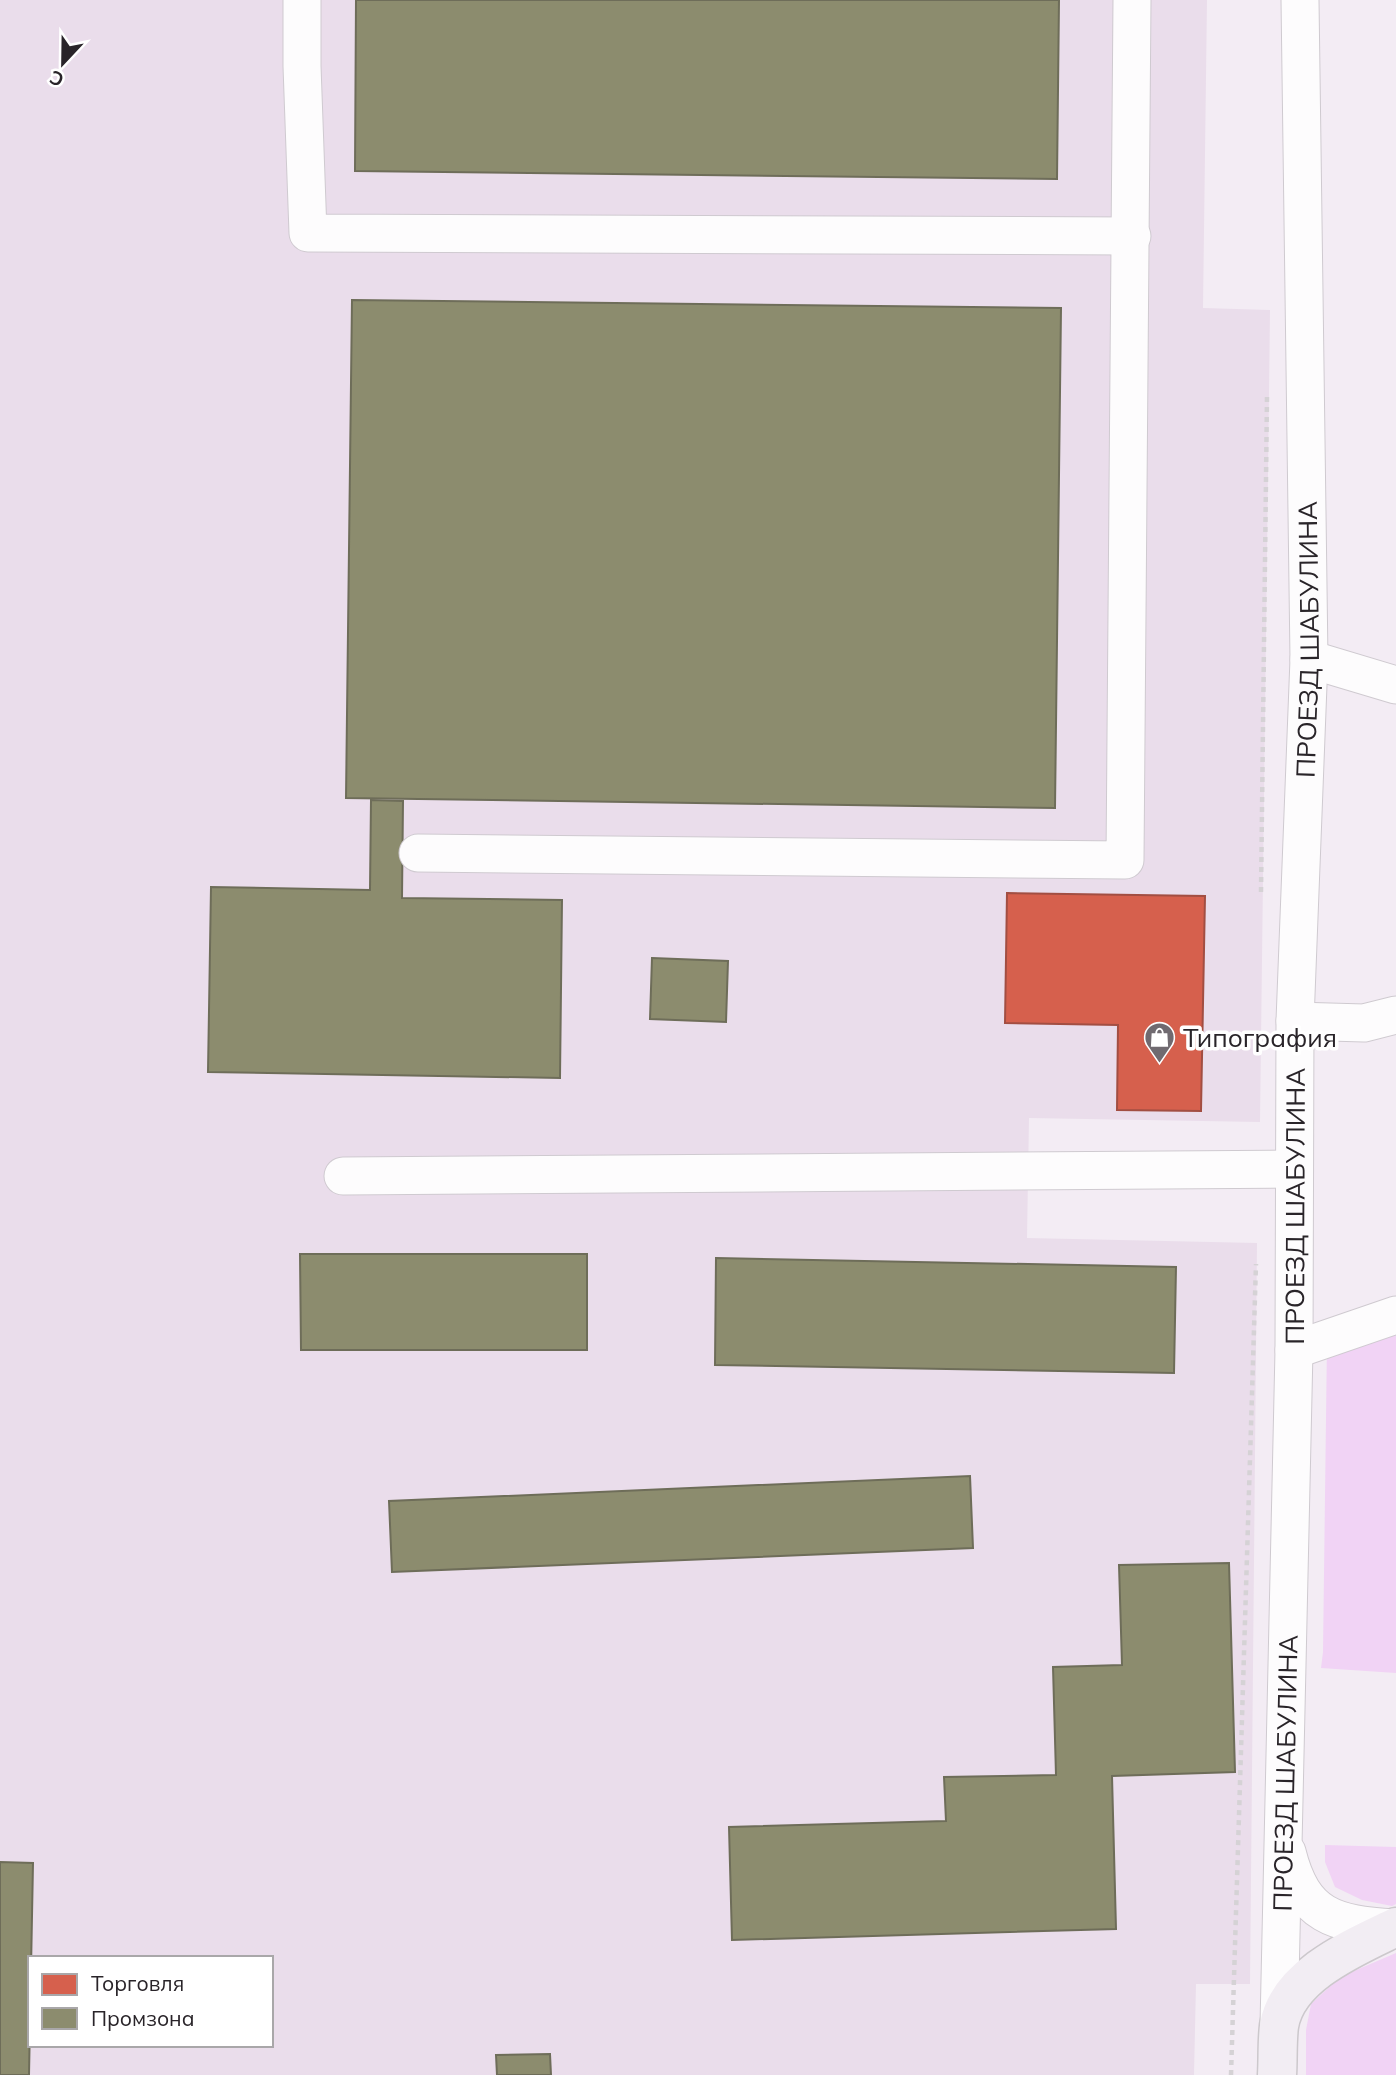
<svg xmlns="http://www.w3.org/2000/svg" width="1396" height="2075" viewBox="0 0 1396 2075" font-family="Mulish,sans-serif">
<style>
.built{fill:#eaddeb;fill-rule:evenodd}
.green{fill:#f1d3f5}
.shops{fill:#d6604d;stroke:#a24e42;stroke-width:2}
.industry{fill:#8c8c6e;stroke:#6e6d59;stroke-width:2}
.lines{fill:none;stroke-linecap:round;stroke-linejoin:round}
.minor-casing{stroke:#cfcad0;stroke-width:39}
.major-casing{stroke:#ccc8cc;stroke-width:41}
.path{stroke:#d5d2d5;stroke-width:4.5;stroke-dasharray:5 5;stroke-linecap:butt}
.minor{stroke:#fdfcfd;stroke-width:37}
.major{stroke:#f2edf3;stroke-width:38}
.labels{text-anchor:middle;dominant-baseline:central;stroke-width:7;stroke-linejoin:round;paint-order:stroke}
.street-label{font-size:26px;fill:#292429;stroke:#fff}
.poi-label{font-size:26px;fill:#292429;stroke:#fff;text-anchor:start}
</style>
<rect width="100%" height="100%" fill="#f3ecf4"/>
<path class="built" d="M 0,0 L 1207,0 L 1203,308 L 1270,310 L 1260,1122 L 1029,1118 L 1027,1238 L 1257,1243 L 1250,1984 L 1196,1984 L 1194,2075 L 0,2075 ZM 30,1958 L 271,1958 L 271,2045 L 30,2045 Z"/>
<g class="green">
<polygon points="1396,1322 1396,1673 1321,1668 1323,1652 1327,1341"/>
<polygon points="1325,1845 1396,1847 1396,1904 1392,1906 1362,1900 1335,1887 1325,1862"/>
<polygon points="1396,1953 1396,2075 1306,2075 1306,2030 1311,2004 1340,1977"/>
</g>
<polygon class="shops" points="1007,893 1205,896 1201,1111 1117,1110 1118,1025 1005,1023"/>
<g class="industry">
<polygon points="356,0 1059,0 1057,179 355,171"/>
<polygon points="352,300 1061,308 1055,808 346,798"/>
<polygon points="371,800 403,801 402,898 562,900 560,1078 208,1072 211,887 370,890"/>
<polygon points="652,958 728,961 726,1022 650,1019"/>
<polygon points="300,1254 587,1254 587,1350 301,1350"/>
<polygon points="716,1258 1176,1267 1174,1373 715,1365"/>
<polygon points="970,1476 973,1548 392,1572 389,1501"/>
<polygon points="1229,1563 1235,1772 1112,1776 1116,1929 732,1940 729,1827 946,1821 944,1777 1056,1775 1053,1667 1122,1665 1119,1565"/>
<polygon points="0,1862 33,1863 29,2075 0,2075"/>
<polygon points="550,2054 551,2075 497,2075 496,2055"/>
</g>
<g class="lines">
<defs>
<g id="minor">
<polyline points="302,0 302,66 308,233 1132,236"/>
<polyline points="1309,659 1396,685"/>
<polyline points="418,853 1125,860 1132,0"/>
<polyline points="1295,1021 1364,1023 1396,1015"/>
<polyline points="343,1176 1293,1169"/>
<polyline points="1294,1350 1396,1315"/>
<path d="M 1287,1852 C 1303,1917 1334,1924 1395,1928"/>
<path id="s1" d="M 1279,2025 L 1294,1350 L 1295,1021 L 1309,659 L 1300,0"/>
</g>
<path id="major" d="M 1277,2075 C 1278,2059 1277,2042 1279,2026 C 1287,1975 1355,1947 1396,1927"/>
</defs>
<use href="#minor" class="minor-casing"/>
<use href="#major" class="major-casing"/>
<g class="path">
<polyline points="1261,892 1267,396"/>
<polyline points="1231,2075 1256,1264"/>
</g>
<use href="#minor" class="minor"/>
<use href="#major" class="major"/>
</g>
<defs>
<symbol id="shop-pin" viewBox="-11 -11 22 30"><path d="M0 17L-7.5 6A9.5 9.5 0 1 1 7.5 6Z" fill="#706a70" stroke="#fff"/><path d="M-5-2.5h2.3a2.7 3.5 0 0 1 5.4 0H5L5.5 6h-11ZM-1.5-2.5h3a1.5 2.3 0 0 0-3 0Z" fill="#fff"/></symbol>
</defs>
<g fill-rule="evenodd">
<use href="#shop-pin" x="1142" y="1020" width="35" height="47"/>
</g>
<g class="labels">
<g class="street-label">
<text stroke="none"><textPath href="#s1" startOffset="1386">ПРОЕЗД ШАБУЛИНА</textPath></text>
<text stroke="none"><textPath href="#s1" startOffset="819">ПРОЕЗД ШАБУЛИНА</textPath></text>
<text stroke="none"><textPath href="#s1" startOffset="252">ПРОЕЗД ШАБУЛИНА</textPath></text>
</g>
<g class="poi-label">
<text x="1183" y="1037">Типография</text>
</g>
</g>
<rect x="28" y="1956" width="245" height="91" fill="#ffffff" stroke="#a9a7a9" stroke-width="2"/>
<rect x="42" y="1974" width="35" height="21" fill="#d6604d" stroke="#a9a7a9" stroke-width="2"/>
<text x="91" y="1991" font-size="21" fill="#292429">Торговля</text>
<rect x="42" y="2008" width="35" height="21" fill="#8c8c6e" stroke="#a9a7a9" stroke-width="2"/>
<text x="91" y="2026" font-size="21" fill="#292429">Промзона</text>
<g transform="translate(63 63) rotate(202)" stroke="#ffffff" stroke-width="5" paint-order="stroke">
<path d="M0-5L12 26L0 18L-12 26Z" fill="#292429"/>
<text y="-10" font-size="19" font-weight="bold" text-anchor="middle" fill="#292429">С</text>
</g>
</svg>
